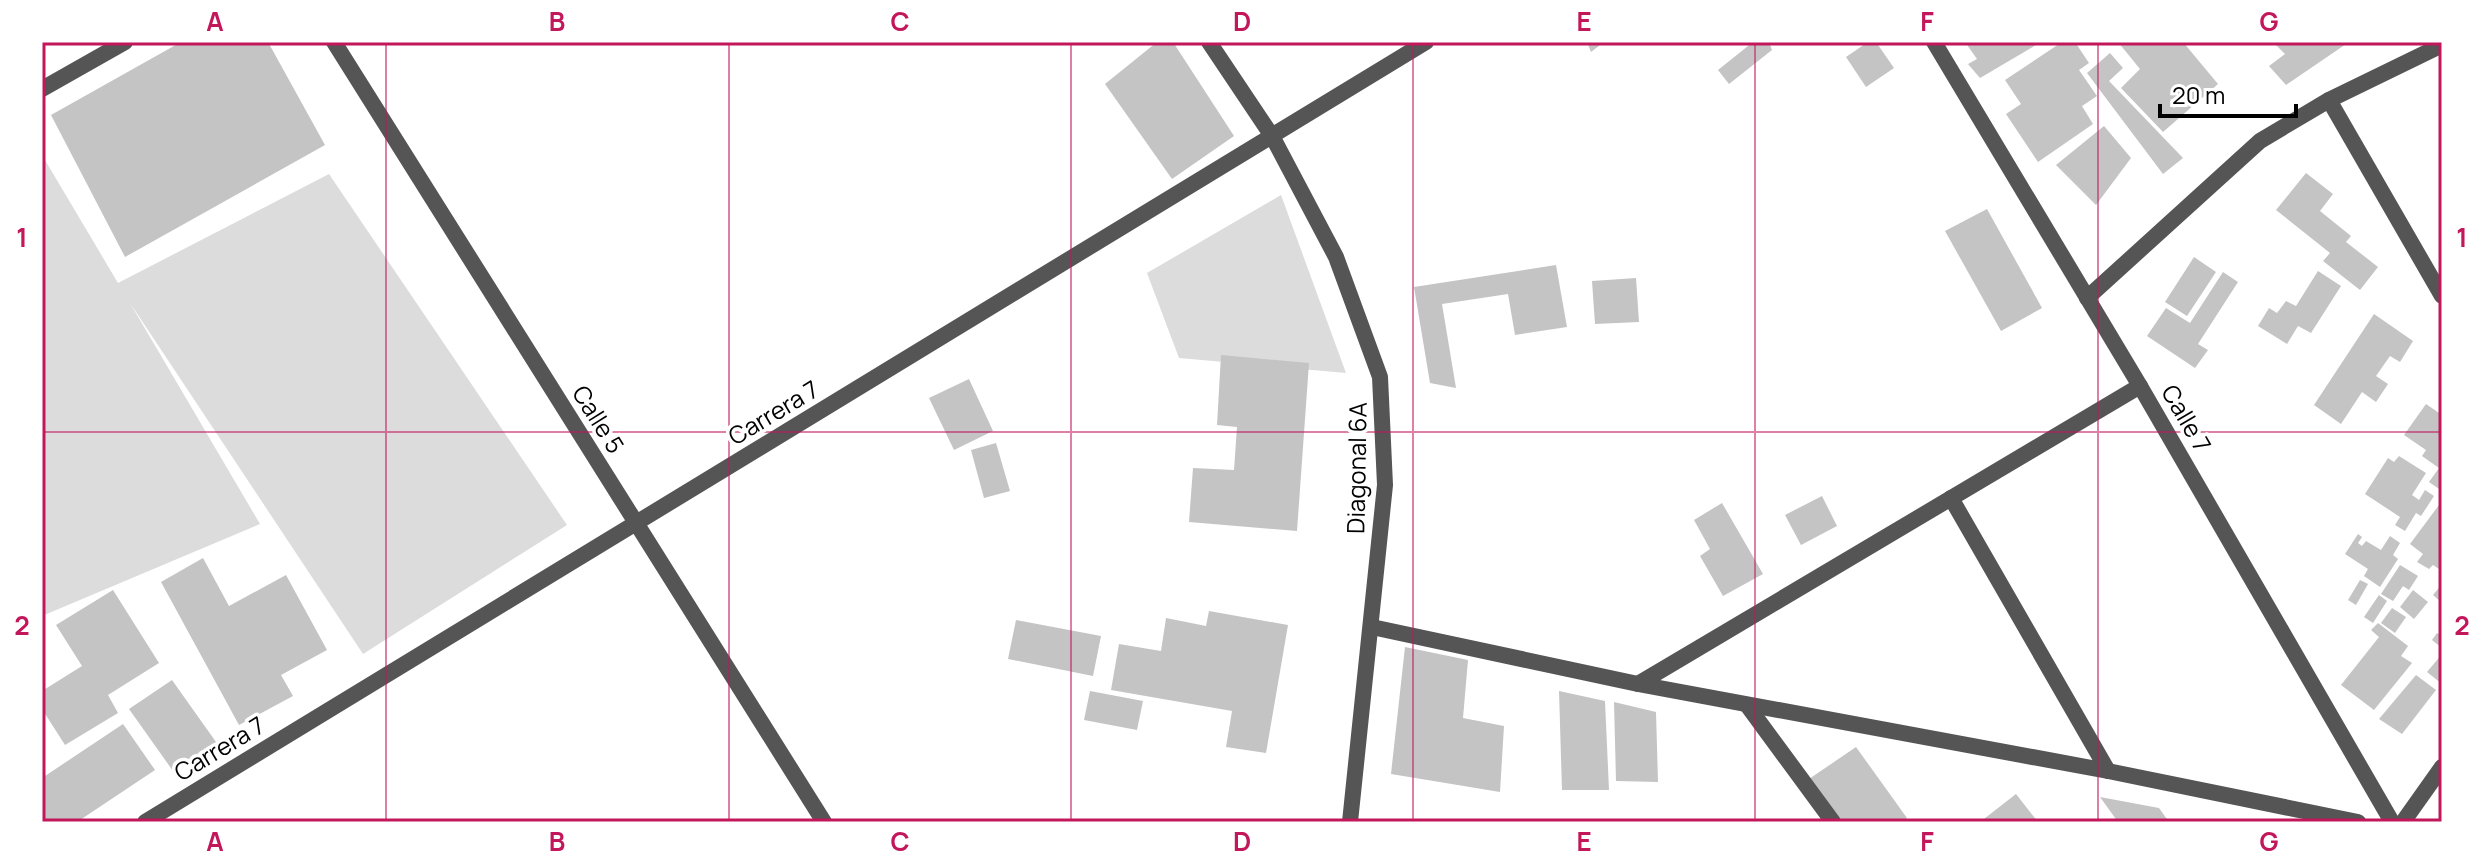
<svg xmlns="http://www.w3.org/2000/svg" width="2484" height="864" viewBox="0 0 2484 864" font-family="Manrope,sans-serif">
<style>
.green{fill:#dcdcdc}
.building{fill:#c4c4c4}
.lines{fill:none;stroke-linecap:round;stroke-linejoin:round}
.minor{stroke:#555;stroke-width:16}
.grid{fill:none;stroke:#c2185b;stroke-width:2;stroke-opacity:0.55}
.labels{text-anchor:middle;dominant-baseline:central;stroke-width:7;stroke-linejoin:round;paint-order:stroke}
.street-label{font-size:24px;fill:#000;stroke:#fff}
.neatline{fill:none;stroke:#c2185b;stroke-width:3}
.grid-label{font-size:26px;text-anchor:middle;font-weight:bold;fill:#c2185b}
</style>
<rect width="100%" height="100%" fill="#fff"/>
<g class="green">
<polygon points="42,155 118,283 329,174 567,525 363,654 130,303 260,524 42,616"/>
<polygon points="1281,195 1346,373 1179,358 1147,273"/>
</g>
<g class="building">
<polygon points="181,42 268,42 325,145 125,257 51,115"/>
<polygon points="1157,42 1173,42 1234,136 1172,179 1105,84"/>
<polygon points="1587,42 1604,42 1591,52"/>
<polygon points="1753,42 1769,42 1772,50 1729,84 1718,70"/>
<polygon points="1868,42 1876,42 1894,68 1866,87 1846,57"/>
<polygon points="1965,42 2041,42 1980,78 1968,64 1977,59"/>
<polygon points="2062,42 2075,42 2089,63 2079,70 2097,96 2082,106 2093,124 2038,162 2006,114 2021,104 2005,80"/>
<polygon points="2118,42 2183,42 2218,84 2163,132 2121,88 2140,69"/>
<polygon points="2273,42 2349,42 2286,85 2269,66 2285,54"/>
<polygon points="2110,53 2123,68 2109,81 2183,158 2163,174 2087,73"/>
<polygon points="2104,126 2131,158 2096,205 2056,165"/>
<polygon points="2306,173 2333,194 2320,211 2351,236 2346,242 2378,267 2360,290 2323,261 2330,253 2276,210"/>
<polygon points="1987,209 2042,308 2001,331 1945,231"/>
<polygon points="2194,257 2216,272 2187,316 2165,302"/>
<polygon points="1556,265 1567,327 1515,335 1508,294 1442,304 1456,388 1430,383 1414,287"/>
<polygon points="2318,271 2341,286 2311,333 2298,326 2287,344 2258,326 2269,308 2277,313 2286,301 2296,306"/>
<polygon points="2223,272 2238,282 2198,344 2208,350 2195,368 2147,336 2166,308 2190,323"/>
<polygon points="1636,278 1639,322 1595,324 1592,281"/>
<polygon points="2374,314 2413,341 2400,362 2390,356 2376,376 2388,384 2376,402 2362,392 2341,424 2314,405"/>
<polygon points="1221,355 1309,363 1297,531 1189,522 1193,468 1234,470 1237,427 1217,425"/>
<polygon points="969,379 993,431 954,450 929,398"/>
<polygon points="2426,404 2442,415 2442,491 2429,482 2439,468 2422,456 2426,450 2404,435"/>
<polygon points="996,443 1010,491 984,498 971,450"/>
<polygon points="2399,456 2426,473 2412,495 2419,500 2425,490 2434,496 2421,516 2416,513 2405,531 2395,525 2400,517 2365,494 2388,458 2394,462"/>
<polygon points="1822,496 1837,526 1801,545 1785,515"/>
<polygon points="2442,501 2440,554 2442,571 2433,565 2429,569 2417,562 2423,554 2410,544"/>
<polygon points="1722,503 1763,574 1723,596 1700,556 1710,549 1694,520"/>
<polygon points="2358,534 2362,537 2358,543 2362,546 2366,541 2381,550 2390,536 2400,543 2393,555 2398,559 2380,587 2364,576 2368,569 2345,554"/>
<polygon points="203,558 229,606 286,575 327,650 281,675 293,696 239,725 161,582"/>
<polygon points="2400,565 2418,576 2409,590 2403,586 2393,601 2381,594"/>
<polygon points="2360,580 2368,584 2356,605 2348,600"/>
<polygon points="2442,584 2442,603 2433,595"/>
<polygon points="113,590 159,663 108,695 118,713 65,745 42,709 42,691 82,666 56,625"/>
<polygon points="2413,590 2428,602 2414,619 2400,607"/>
<polygon points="2379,595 2387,601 2373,623 2364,617"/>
<polygon points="2392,608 2406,617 2395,633 2381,623"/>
<polygon points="1209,611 1288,625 1266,753 1226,747 1232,711 1111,690 1119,644 1161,651 1166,618 1206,626"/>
<polygon points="1016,620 1101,636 1093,676 1008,659"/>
<polygon points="2378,623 2408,646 2401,656 2412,663 2374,710 2341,685 2379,637 2371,630"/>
<polygon points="2437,633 2442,636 2442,648 2432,640"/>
<polygon points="1405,647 1468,660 1463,718 1504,726 1500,792 1391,774"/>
<polygon points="2442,654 2442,684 2427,672"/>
<polygon points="2416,675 2436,690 2402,734 2379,719"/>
<polygon points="172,680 216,742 173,771 129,709"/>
<polygon points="1090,691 1143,701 1137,730 1084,720"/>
<polygon points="1559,691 1605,701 1609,790 1562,790"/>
<polygon points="1614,702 1656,712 1658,782 1616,781"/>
<polygon points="123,724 155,770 77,822 42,822 42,778"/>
<polygon points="1856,747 1907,818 1900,822 1839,822 1809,779"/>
<polygon points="2016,794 2038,822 1980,822"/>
<polygon points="2100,797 2159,808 2169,822 2118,822"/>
</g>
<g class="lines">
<g class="minor">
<polyline points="334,42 824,822"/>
<polyline points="1209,42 1272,136 1336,257 1380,377 1385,485 1350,822"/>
<polyline points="1934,42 2140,386 2392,822"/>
<polyline points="42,89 125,42"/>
<polyline points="2329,100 2442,296"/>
<polyline points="2087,298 2260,141 2329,100 2442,45"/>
<polyline points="1951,498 2108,771"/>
<polyline points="1372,627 1638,684 2108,771 2358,822"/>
<polyline points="1638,684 2140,386"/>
<polyline points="1747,705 1833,822"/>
<polyline points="145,822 1426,42"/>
<polyline points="2403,822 2442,767"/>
</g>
</g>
<path class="grid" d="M 386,42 L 386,822M 729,42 L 729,822M 1071,42 L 1071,822M 1413,42 L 1413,822M 1755,42 L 1755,822M 2098,42 L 2098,822M 42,432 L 2442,432"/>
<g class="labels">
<g class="street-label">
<text transform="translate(773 412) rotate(-31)">Carrera 7</text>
<text transform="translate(2187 418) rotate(60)">Calle 7</text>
<text transform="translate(599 419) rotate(58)">Calle 5</text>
<text transform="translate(1356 468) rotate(-89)">Diagonal 6A</text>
<text transform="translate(219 748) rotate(-31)">Carrera 7</text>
</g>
</g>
<rect width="2484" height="864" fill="none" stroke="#ffffff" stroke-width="88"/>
<path d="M2160 104v12h136v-12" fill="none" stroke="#000000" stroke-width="4"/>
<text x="2172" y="104" font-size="24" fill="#000000" stroke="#ffffff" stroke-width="6" paint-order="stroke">20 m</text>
<rect x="44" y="44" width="2396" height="776" class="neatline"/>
<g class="grid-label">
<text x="215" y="31">A</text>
<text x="557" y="31">B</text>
<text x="900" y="31">C</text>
<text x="1242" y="31">D</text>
<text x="1584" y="31">E</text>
<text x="1927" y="31">F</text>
<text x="2269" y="31">G</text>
<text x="22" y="247">1</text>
<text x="2462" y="247">1</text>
<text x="22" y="635">2</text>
<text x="2462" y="635">2</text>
<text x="215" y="851">A</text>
<text x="557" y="851">B</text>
<text x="900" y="851">C</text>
<text x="1242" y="851">D</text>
<text x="1584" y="851">E</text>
<text x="1927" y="851">F</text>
<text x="2269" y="851">G</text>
</g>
</svg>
